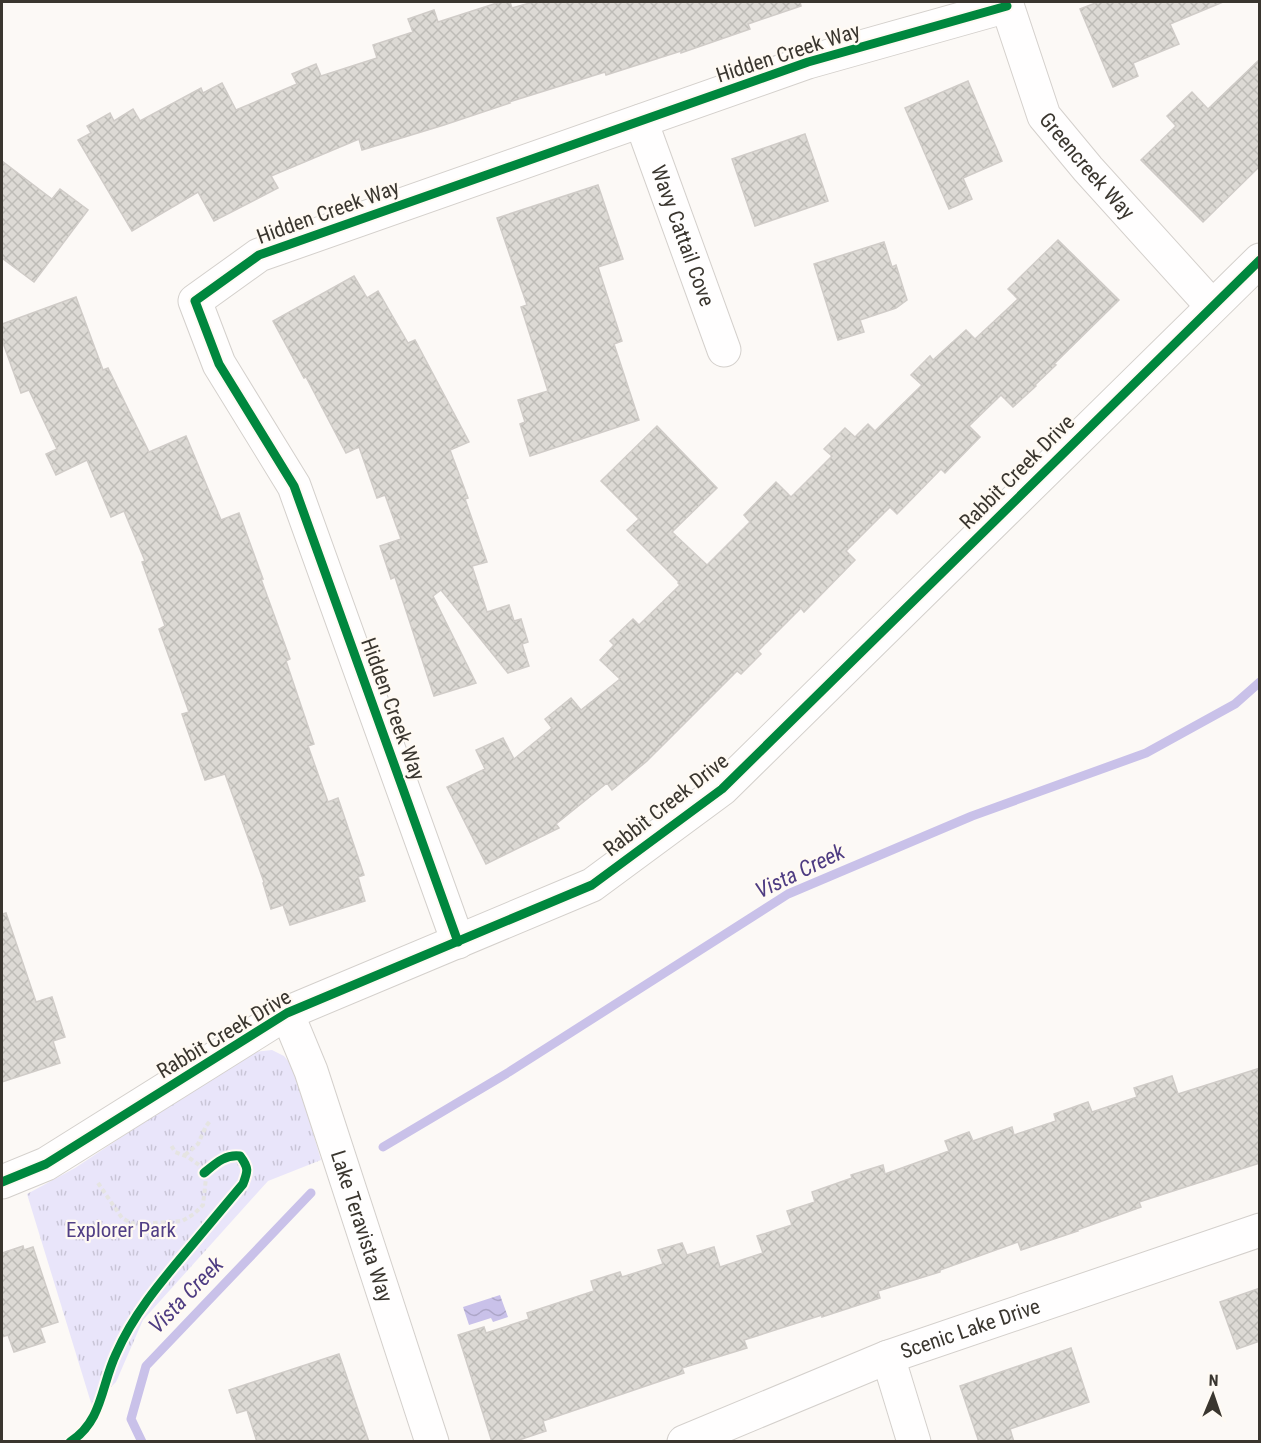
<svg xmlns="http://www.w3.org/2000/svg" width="1261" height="1443" viewBox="0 0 1261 1443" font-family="'Roboto Condensed',sans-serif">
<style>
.park{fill:url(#park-tufts)}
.water{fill:url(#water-waves)}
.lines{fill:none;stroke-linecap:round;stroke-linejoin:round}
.stream{stroke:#c9c1e9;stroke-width:9}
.building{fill:url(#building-cross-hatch);stroke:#d0ccc8;stroke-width:1.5}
.street-casing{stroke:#d4d0cc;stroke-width:35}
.path{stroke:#e5e4e2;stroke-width:4;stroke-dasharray:4.5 3;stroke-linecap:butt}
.street{stroke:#fffefe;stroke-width:33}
.cycleway-casing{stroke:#fffaf3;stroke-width:13}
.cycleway{stroke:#00873e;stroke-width:9}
.labels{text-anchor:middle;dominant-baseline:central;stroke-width:4.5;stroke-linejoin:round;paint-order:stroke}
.street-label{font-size:21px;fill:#3a362f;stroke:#fffaf3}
.park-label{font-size:21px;fill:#513f86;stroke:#fffaf3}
.water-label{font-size:22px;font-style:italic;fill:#4e3c82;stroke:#fffaf3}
</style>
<defs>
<pattern id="park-tufts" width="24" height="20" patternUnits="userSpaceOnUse" patternTransform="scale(1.5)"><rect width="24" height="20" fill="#e9e5fa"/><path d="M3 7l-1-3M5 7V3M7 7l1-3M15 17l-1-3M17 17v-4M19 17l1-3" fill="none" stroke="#c9c5d7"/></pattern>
<pattern id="water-waves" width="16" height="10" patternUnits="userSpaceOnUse" patternTransform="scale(1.5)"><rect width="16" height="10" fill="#c9c1e9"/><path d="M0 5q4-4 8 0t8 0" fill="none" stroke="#ada6c8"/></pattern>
<pattern id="building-cross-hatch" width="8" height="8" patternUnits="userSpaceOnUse" patternTransform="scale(1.5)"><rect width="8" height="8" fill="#dddad5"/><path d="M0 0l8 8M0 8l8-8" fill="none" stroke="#bebcb7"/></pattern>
</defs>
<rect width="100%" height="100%" fill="#fcf9f6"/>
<polygon class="park" points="272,1050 284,1056 294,1068 321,1160 268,1181 143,1320 116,1382 92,1406 27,1194 75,1168 204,1082 253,1052"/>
<polygon class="water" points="500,1295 508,1317 493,1322 491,1318 469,1325 463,1307"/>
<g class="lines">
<g class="stream">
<polyline points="383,1147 509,1072 788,894 972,816 1146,753 1235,704 1260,682"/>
<polyline points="142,1442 131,1419 146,1366 311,1193"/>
</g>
</g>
<g class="building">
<polygon points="500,2 510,2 512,8 533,2 800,2 801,6 748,24 750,29 681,53 681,51 606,75 605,72 509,102 510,103 444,125 362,150 359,139 271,176 278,188 214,221 198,192 132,231 78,140 91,133 87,126 110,113 114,121 133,109 140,121 201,88 203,93 222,83 236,110 297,84 292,74 316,64 321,76 377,58 373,45 413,32 408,19 434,10 438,22"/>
<polygon points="1098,2 1223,2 1170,24 1179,44 1133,63 1138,76 1113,87 1080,9"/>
<polygon points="1260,59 1260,166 1203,222 1141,160 1176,126 1167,116 1192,92 1208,109"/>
<polygon points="968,81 1002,161 963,178 972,199 949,209 905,108"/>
<polygon points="805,134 828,201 755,226 732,159"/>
<polygon points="2,161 52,199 60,189 88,210 34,282 2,258"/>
<polygon points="598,185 623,259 598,267 622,341 614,344 639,420 530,456 520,424 525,422 518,400 548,391 521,307 527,305 497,218"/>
<polygon points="1058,240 1119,300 1054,364 1056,365 1035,385 1036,386 1013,407 1001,395 969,426 980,437 945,473 941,469 897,514 890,507 846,551 855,560 804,612 801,608 758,651 761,654 741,674 737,671 647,761 612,790 607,783 556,824 559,828 486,864 447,787 485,769 476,750 503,738 514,759 552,728 545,719 571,698 581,710 620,679 600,660 614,645 610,641 633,619 639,625 680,585 678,583 679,582 627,530 639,519 601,481 657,426 717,488 672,532 707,565 750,522 744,515 776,482 791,497 832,456 824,449 845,428 855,437 868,424 875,431 922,385 911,375 930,356 933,360 966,330 975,339 1018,299 1008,289"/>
<polygon points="884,242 892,267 896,265 907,300 896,308 860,320 864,332 838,340 814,264"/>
<polygon points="354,276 367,298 378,291 408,343 415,340 469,442 450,450 468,498 465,499 487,562 472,566 487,612 509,605 514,621 521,619 528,642 522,644 529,666 508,673 441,590 433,596 476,683 434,696 395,577 391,579 380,546 401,539 385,495 377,498 359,447 346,453 306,377 304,378 273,321"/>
<polygon points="76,297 103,370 108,368 149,452 186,436 221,520 239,513 263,579 261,579 290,659 286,661 314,744 308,746 328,802 338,798 364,875 358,877 365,901 290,925 283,905 271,909 263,883 264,882 225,774 205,780 182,714 189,712 159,629 165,626 142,562 145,561 124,511 111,517 87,460 56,475 46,454 57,449 29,390 21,393 2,340 2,324"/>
<polygon points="6,913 36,1002 52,997 65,1037 53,1041 60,1063 2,1082 2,914"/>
<polygon points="1260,1068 1260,1163 1139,1202 1141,1207 1077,1230 1078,1231 1021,1250 1018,1242 940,1270 940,1272 878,1291 880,1298 822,1317 822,1315 744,1340 747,1348 682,1368 684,1373 543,1421 546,1431 513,1442 492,1442 458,1335 484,1327 486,1333 529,1319 527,1313 594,1291 591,1281 620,1272 622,1277 663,1264 658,1250 682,1243 687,1255 714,1247 720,1267 763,1253 757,1236 792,1225 787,1211 815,1202 812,1192 852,1178 851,1175 883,1165 885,1174 949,1151 945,1141 969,1132 973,1141 1012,1127 1014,1135 1056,1121 1054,1114 1088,1102 1092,1112 1137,1097 1134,1088 1172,1076 1178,1094"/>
<polygon points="23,1246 24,1250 33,1247 58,1322 40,1328 45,1342 14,1352 8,1335 2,1337 2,1253"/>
<polygon points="1260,1288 1260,1341 1237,1349 1220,1302"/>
<polygon points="1071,1348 1089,1402 1010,1429 1014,1442 979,1442 960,1386"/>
<polygon points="339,1354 369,1442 257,1442 247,1410 237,1413 229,1390"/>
</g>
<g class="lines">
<defs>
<g id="street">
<path id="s1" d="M 1006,2 L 1044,116 L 1088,169 L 1212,306"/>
<path id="s2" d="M 641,121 L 724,350"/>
<polyline points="458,942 294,486 219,364 195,301 259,255 808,62 1007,6"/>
<path id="s3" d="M 287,1013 L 311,1071 L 432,1442"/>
<polyline points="2,1182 46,1164 287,1013 592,885 722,789 1260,260"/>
<polyline points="888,1357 914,1442"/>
<path id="s4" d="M 684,1442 L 888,1357 L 1260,1230"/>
</g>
</defs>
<use href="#street" class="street-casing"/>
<g class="path">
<polyline points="185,1155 198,1144 206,1126 211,1120"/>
<polyline points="98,1183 122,1218 131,1223 140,1224 182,1221 194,1214 203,1205 206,1178 199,1165 188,1157 175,1152 171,1145"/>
</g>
<use href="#street" class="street"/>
<defs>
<g id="cycleway">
<polyline points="458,942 294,486 219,364 195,301 259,255 808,62 1007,6"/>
<polyline points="2,1182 46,1164 287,1013 592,885 722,789 1260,260"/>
<path d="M 70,1442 C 103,1421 101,1385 116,1354 C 133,1315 159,1284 186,1252 C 205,1229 224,1207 243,1184 C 248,1171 249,1168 240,1156 C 225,1154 215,1164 204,1173"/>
</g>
</defs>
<use href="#cycleway" class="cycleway-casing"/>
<use href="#cycleway" class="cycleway"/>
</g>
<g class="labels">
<g class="street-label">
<text transform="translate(788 53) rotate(-18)">Hidden Creek Way</text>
<text stroke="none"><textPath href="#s1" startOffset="186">Greencreek Way</textPath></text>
<text transform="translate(328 212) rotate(-20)">Hidden Creek Way</text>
<text stroke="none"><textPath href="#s2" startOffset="122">Wavy Cattail Cove</textPath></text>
<text transform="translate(1017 472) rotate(-45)">Rabbit Creek Drive</text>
<text transform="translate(393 709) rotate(70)">Hidden Creek Way</text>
<text transform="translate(666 805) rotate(-38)">Rabbit Creek Drive</text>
<text transform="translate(224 1034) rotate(-31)">Rabbit Creek Drive</text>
<text stroke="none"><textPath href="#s3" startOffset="226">Lake Teravista Way</textPath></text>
<text stroke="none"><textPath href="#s4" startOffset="308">Scenic Lake Drive</textPath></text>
</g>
<g class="park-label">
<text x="121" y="1230">Explorer Park</text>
</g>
<g class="water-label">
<text transform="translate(800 871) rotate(-26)">Vista Creek</text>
<text transform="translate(186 1295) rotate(-46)">Vista Creek</text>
</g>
</g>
<rect width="1261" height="1443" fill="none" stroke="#3a362f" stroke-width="6"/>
<g transform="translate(1213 1395) rotate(2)" stroke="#fffaf3" stroke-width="4.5" paint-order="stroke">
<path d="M0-4.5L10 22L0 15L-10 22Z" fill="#3a362f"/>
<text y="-9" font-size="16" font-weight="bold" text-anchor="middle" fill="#3a362f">N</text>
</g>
</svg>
